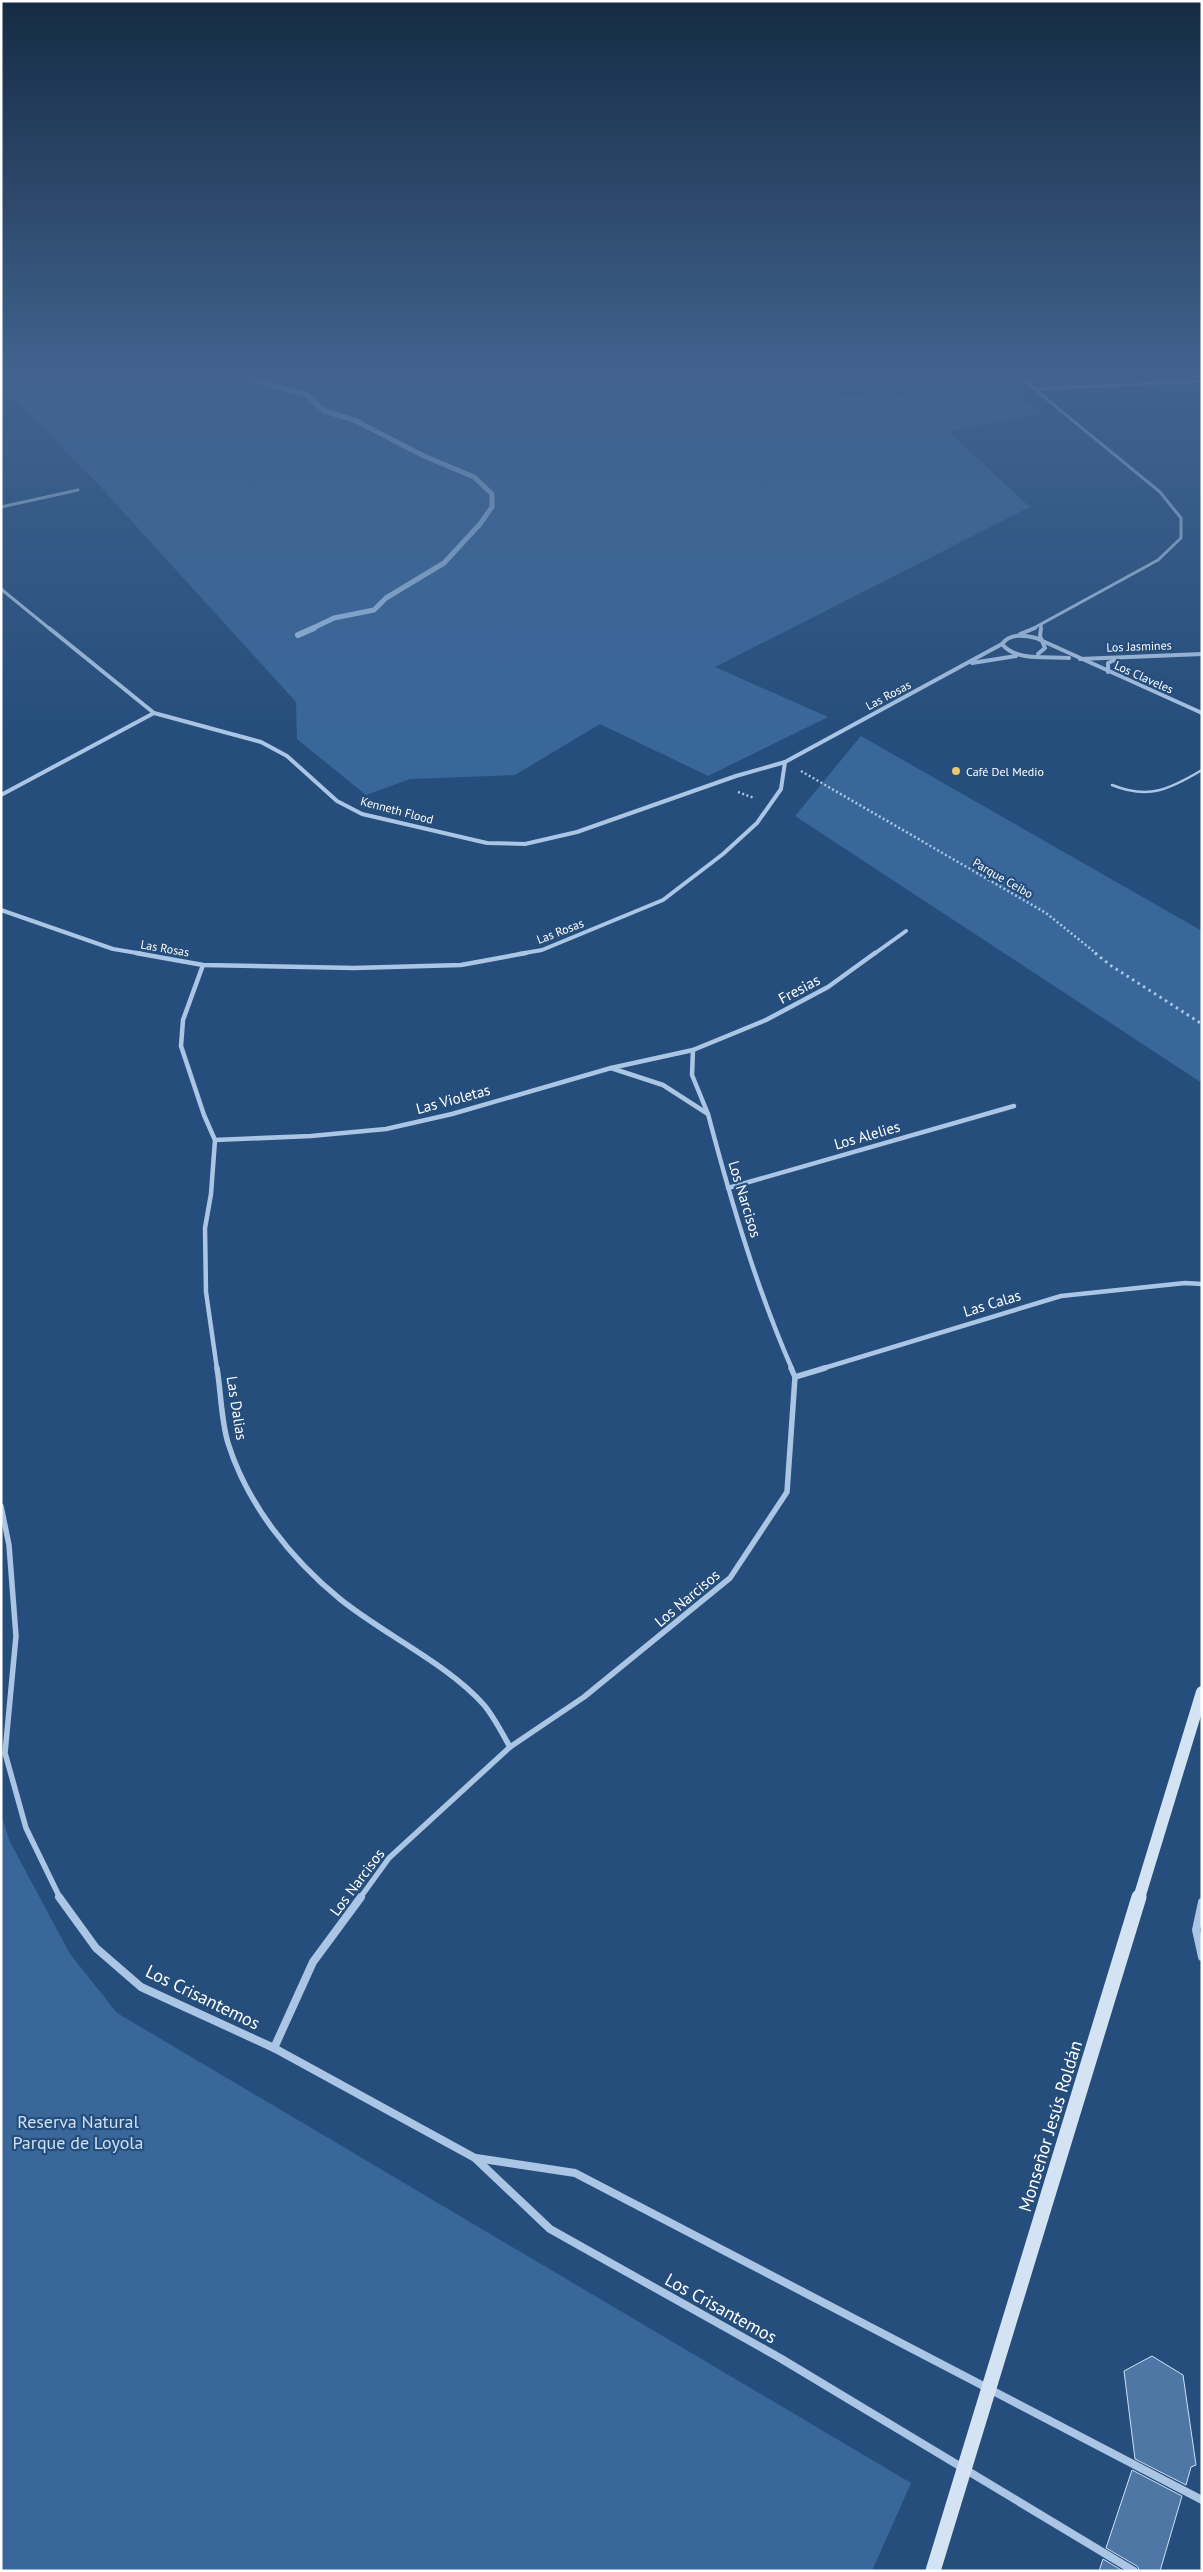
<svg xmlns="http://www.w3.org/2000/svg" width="1203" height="2572" viewBox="0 0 1203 2572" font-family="'PT Sans',sans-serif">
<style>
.green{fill:#3a679a}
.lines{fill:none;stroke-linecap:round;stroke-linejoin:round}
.stream-far1{stroke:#9fc1e5;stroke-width:5}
.stream{stroke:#9fc1e5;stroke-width:6}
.building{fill:#4f77a5;stroke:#cde0f4}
.path-far1{stroke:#abc6e4;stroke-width:2.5;stroke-dasharray:2 2.5;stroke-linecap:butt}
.path{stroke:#abc6e4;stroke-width:3;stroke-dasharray:2.5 4;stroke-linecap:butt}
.lane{stroke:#abc6e4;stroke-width:2.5}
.street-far4{stroke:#abc6e4;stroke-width:3}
.street-far3{stroke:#abc6e4;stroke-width:4}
.street-far2{stroke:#abc6e4;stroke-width:4.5}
.street-far1{stroke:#abc6e4;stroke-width:5.5}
.street{stroke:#abc6e4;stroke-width:8}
.secondary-far1{stroke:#d4e3f4;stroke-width:12}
.secondary{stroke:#d4e3f4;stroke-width:15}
.poi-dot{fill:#edc670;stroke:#264e7c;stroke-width:2}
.labels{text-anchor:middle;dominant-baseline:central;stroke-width:4.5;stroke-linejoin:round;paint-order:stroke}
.far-street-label{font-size:12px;fill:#fff;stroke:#264e7c}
.far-poi-label{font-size:12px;fill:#fff;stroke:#264e7c;text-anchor:start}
.street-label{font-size:15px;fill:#fff;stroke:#264e7c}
.near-street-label{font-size:18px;fill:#fff;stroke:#264e7c}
.near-park-label{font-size:18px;fill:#cde0f4;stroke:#264e7c}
</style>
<rect width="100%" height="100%" fill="#264e7c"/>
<g class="green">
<polygon points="1,373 813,373 840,396 890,398 984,373 992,373 1042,413 949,432 1030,507 715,667 828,717 708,776 600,724 515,775 410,779 366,795 297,739 296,702 96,482 1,385"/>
<polygon points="861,736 1202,931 1202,1083 795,816"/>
<polygon points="1,1814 10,1842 70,1954 117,2013 911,2483 872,2571 1,2571"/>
</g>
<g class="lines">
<polyline class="stream-far1" points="242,373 258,381 307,395 324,411 354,420 424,456 474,477 492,494 492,507 480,524 444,563 386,598 374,610 334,618 311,629"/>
<polyline class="stream" points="298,635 314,628"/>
</g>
<g class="building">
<polygon points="1152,2356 1183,2375 1196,2465 1191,2467 1186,2485 1135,2459 1124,2371"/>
<polygon points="1132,2470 1182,2496 1160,2571 1140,2571 1137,2566 1106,2548"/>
<polygon points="1103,2559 1123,2571 1099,2571"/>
</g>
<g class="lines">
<g class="path-far1">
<polyline points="801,771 1046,913 1097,954"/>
<polyline points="738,792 754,798"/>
</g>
<polyline class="path" points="1095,953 1110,965 1202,1024"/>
<path class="lane" d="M 1112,785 C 1149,800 1170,789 1202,770"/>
<g class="street-far4">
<polyline points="1015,373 1160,492 1181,518 1181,538 1158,560 1032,629"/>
<polyline points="1037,389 1202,381"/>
<polyline points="1,507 78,490"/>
<polyline points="1,589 50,629"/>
<polyline points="1041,629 1041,625"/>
</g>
<g class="street-far3">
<path d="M 49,628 L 154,713 L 261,742 L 287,756 L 337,801 L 362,814 L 487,843 L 525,844 L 577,832 L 736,776 L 785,762 L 1002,644 C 1010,633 1024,635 1036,638 L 1202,713"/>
<polyline points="1020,634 1035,628"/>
<path d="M 1002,644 C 1016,662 1048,656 1069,658"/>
<polyline points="1038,654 1045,648 1040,636 1041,628"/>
<polyline points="1080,659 1202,654"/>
<polyline points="972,663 1016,656"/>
<polyline points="1108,672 1108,663 1117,659"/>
<polyline points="1,795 154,713"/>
<polyline points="1,910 113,949 143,954"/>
<polyline points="519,954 542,950 663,900 723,854 757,823 781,789 785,762"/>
<polyline points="874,954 906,931"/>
</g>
<g class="street-far2">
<polyline points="136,953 203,965 354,968 461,965 526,953"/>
<polyline points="203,965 183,1020 181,1046 204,1115 215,1140 211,1194 205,1228 206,1292 217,1369"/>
<polyline points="693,1050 692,1075 708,1114"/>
<path d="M 611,1068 L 663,1085 L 708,1114 C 731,1201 756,1287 792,1369"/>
<polyline points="215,1140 311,1136 386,1129 452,1114 611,1068 693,1050 766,1020 828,987 875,953"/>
<polyline points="728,1188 1014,1106"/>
<polyline points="821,1369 1061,1296 1185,1283 1202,1284"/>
</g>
<g class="street-far1">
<path d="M 217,1368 C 221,1392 221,1420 228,1443 C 247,1504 291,1559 340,1599 C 383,1634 448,1664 484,1705 C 494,1717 502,1733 510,1747"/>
<polyline points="795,1377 825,1368"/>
<polyline points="1,1506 9,1545 16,1636 5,1753 26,1828 60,1898"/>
<polyline points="360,1898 389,1858 510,1747 584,1697 730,1578 787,1492 795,1377 791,1368"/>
</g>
<g class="street">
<polyline points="59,1897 96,1948 141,1987 274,2048 475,2158 550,2229 780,2358 1134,2571"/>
<polyline points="1202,1902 1196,1930 1202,1957"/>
<polyline points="274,2048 313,1962 361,1897"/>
<polyline points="476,2158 575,2173 1202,2500"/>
</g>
<polyline class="secondary-far1" points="1139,1898 1202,1692"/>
<polyline class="secondary" points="933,2571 1139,1897"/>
</g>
<linearGradient id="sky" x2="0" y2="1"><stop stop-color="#152b44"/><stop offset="0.51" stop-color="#41638e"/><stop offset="1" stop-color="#41638e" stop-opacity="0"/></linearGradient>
<rect width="1203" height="733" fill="url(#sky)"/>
<circle class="poi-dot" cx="956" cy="771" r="5"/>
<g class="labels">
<g class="far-street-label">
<text transform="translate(1139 646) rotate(-2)">Los Jasmines</text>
<text transform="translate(1144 677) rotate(24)">Los Claveles</text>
<text transform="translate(888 695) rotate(-28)">Las Rosas</text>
<text transform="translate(397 810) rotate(15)">Kenneth Flood</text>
<text transform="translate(1003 878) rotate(30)">Parque Ceibo</text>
<text transform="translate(560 931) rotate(-21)">Las Rosas</text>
<text transform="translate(165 948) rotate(10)">Las Rosas</text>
</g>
<g class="far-poi-label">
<text x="966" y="771">Café Del Medio</text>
</g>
<g class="street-label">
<text transform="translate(799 989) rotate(-28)">Fresias</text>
<text transform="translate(453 1099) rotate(-15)">Las Violetas</text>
<text transform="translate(867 1135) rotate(-16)">Los Alelies</text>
<text transform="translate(745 1199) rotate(73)">Los Narcisos</text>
<text transform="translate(992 1303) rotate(-17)">Las Calas</text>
<text transform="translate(237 1408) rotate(81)">Las Dalias</text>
<text transform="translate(687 1598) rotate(-40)">Los Narcisos</text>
<text transform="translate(357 1882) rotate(-53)">Los Narcisos</text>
</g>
<g class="near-street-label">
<text transform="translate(203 1997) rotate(26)">Los Crisantemos</text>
<text transform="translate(1050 2126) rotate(-73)">Monseñor Jesús Roldán</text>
<text transform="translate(721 2308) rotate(29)">Los Crisantemos</text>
</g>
<g class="near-park-label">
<text x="78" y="2121">Reserva Natural<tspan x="78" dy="21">Parque de Loyola</tspan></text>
</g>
</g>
<rect width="1203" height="2572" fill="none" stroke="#ffffff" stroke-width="5"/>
</svg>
